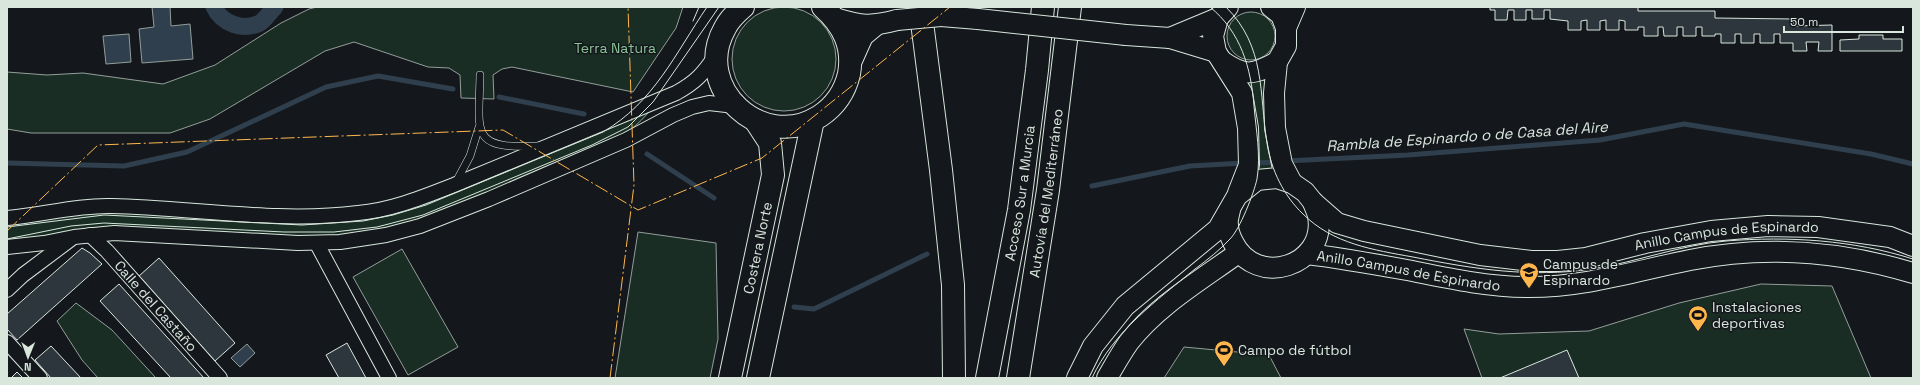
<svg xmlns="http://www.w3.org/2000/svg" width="1920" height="385" viewBox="0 0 1920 385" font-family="'Space Grotesk',sans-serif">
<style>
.green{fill:#1a2d24;stroke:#939e99}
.water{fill:#2f3f4d;stroke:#939e99}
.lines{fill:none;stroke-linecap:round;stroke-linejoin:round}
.stream{stroke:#2f3f4d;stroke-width:5}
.canal{stroke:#2f3f4d;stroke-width:17}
.building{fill:#2c363c;stroke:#d8e6dc}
.lane-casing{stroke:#d8e6dc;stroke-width:8}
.street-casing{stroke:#d8e6dc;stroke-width:16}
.secondary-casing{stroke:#d8e6dc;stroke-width:22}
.primary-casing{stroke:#d8e6dc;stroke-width:24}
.highway-casing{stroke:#d8e6dc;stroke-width:24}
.lane{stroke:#14181c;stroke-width:7}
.street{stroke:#14181c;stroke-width:14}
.secondary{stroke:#14181c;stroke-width:20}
.primary{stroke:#14181c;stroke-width:22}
.highway{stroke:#14181c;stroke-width:22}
.tram{stroke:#d8e6dc;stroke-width:1}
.secondary-bridge-casing{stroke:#d8e6dc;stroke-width:22;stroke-linecap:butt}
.secondary-bridge{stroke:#14181c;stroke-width:20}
.power{stroke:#ffb74d;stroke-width:1;stroke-dasharray:14 3 2 3;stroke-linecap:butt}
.labels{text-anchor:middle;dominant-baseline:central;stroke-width:3;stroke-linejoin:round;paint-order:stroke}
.park-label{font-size:14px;fill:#8ac095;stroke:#14181c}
.street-label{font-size:14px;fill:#d8e6dc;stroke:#14181c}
.poi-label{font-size:14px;fill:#d8e6dc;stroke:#14181c;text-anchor:start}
.water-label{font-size:15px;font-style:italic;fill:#d8e6dc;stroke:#14181c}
</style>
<rect width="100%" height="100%" fill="#14181c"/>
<g class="green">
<polygon points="317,7 683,7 676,28 633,92 512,67 502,69 493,75 494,99 461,98 460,75 449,68 428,67 354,42 325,51 210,119 170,133 31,133 7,129 7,72 47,75 83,73 163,84 215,65 281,23 309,9"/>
<circle cx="784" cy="59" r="52"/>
<circle cx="1251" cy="36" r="24"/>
<polygon points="1267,80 1280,173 1252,176 1246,82"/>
<path d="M 653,107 C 637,127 624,136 601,147 L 400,228 L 320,238 L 136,230 L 7,243 L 7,222 L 87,211 L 356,218 Z"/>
<polygon points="638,232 716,243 718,339 710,378 615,378"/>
<polygon points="402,249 458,347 408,375 353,277"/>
<polygon points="1761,284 1832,286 1871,378 1482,378 1464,329 1499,334 1589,331 1679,303"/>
<polygon points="76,303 112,330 156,378 98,378 82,360 57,321"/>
<polygon points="1184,347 1269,355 1281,378 1164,378"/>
</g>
<g class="water">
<polygon points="152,7 170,7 171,26 190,24 193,59 142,63 139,29 154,27"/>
<polygon points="129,34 131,62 106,64 103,36"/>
<polygon points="247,344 255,353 240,367 231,358"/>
</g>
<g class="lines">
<g class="stream">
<polyline points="499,97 584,114"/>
<polyline points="647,154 714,198"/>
<polyline points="1286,161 1408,155 1600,140 1684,124 1871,154 1913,164"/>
<polyline points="7,163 124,166 187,152 326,87 378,76 453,89"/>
<polyline points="1254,163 1278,162"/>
<polyline points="1092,186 1190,166 1244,163"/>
<polyline points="794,307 814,309 927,254"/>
</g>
<path class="canal" d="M 214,7 C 222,24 243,31 260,23 C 265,20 270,12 275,7"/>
</g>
<g class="building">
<polygon points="1490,7 1638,7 1638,11 1715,11 1715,18 1793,19 1794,26 1832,25 1832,51 1818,51 1819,42 1806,42 1807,51 1793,51 1793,43 1780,43 1780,34 1774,34 1774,43 1760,43 1760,34 1754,34 1754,43 1741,43 1741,34 1735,34 1735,43 1721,43 1721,34 1715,34 1715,36 1702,36 1702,27 1696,27 1696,36 1683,36 1683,27 1677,27 1677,36 1664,36 1663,27 1658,27 1658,36 1644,36 1644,27 1638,27 1638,30 1625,30 1625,21 1619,20 1619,30 1606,30 1606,20 1600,21 1600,30 1587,30 1587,20 1581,21 1581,30 1568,30 1568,21 1550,19 1550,10 1544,10 1544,19 1532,19 1532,10 1526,10 1526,20 1514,20 1514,10 1508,10 1507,20 1495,20 1495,10 1490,10"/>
<polygon points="1859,35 1883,35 1883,39 1902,39 1902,51 1840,51 1840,40 1859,39"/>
<polygon points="82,248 90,253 102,264 17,340 7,329 7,314"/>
<polygon points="159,258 235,343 215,361 139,276"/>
<polygon points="119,284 204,378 171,378 100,301"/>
<polygon points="347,343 366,378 339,378 326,355"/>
<polygon points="51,346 81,378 51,378 35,360"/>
<polygon points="1567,350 1579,378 1500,378"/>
<polygon points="17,372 23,378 11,378"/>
</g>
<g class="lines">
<defs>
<g id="lane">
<path d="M 480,75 C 479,134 469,149 538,146"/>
<polyline points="456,182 470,156 479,127"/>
</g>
<g id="street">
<path d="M 7,218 C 42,215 77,205 112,206 C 193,208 278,223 358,213 C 392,210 423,197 454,185 L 676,93 C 696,82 703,74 716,55"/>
<path id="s1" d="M 90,235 L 107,251 L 220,378"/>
<polyline points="317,244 389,378"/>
<polyline points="7,247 44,243 74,237 114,233 298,243 340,242 386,235 420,226 489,199 626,140 673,115 692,107 709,103 735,106"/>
<polyline points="7,290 23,275 71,239"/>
<polyline points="7,342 40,378"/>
</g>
<g id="secondary">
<polyline points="1271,7 1281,15 1286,28"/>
<polyline points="941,16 978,19"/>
<path d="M 835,18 C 862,26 870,27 897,20"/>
<polyline points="1218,18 1213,36 1216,52 1242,93 1248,128 1249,165 1238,193"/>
<polyline points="1126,35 1170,38 1216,52"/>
<polyline points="1170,38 1218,18 1228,7"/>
<path d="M 1222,61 C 1245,77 1253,75 1277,62"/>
<polyline points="850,65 863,36 875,26"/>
<polyline points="1292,183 1282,164 1275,128 1274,93 1277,62 1286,46 1286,28 1295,7"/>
<path d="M 1230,210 C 1229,215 1227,220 1228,225 C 1228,231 1231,238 1233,242 C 1256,289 1327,266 1318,216 C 1317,211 1314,206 1313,202"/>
<path id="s2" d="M 1307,254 C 1340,258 1374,264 1407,270 C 1447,278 1488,287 1529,287 C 1586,287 1635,271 1690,260 C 1765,245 1840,251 1913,273"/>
<path id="s3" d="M 1077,378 L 1093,346 L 1125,306 L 1218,229 L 1237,196 L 1257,180 L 1277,178 L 1292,183 L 1305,192 L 1313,202 L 1337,223 L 1364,231 L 1480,255 L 1531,261 L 1558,261 L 1586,258 L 1645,243 L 1711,231 L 1768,226 L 1818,227 L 1890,237 L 1913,246"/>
<path d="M 1107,378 C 1114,366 1121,353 1129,342 C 1158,305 1201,280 1238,253"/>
</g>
<g id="primary">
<path d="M 743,7 C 736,13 729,20 725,28 C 691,88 763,153 820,116 C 835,106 845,91 849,74 C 854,46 843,25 823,7"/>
<path id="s4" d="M 730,378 L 773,175 L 770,143 L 755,120"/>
<polyline points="758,378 813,120"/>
</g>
<g id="highway">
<polyline points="920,7 941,170 953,285 954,378"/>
<path id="s5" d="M 987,378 L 1019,210 L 1037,70 L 1043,7"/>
<path id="s6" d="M 1018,378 L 1048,190 L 1070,7"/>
</g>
</defs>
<use href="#lane" class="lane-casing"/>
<use href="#street" class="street-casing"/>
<use href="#secondary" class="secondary-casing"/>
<use href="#primary" class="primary-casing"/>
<use href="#highway" class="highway-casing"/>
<use href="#lane" class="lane"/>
<use href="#street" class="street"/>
<use href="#secondary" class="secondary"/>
<use href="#primary" class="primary"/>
<use href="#highway" class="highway"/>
<g class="tram">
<path d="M 1226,7 C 1266,47 1259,93 1267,143 C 1271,170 1284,196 1303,214 C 1333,244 1374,250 1413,257 C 1474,269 1530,278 1592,269 C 1637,262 1680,245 1726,241 C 1789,236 1853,240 1913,259"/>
<polyline points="693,21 699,7"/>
<path d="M 7,227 L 104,215 L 302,225 L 363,221 L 393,215 L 426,205 L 603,132 C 654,102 675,54 707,7"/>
<polyline points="7,239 71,226 104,223 284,232 334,232 377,227 423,215 592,145 628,127 653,102 719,7"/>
<path d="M 1092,378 C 1113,332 1157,300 1195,269 C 1207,260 1220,250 1230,239 C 1240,229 1254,193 1257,179 C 1261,155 1256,130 1254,106 C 1251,68 1241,32 1210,7"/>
</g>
<defs>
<g id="secondary-bridge">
<polyline points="978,19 1126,35"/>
<polyline points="897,20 941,16"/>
</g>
</defs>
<use href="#secondary-bridge" class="secondary-bridge-casing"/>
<use href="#secondary-bridge" class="secondary-bridge"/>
<g class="power">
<polyline points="7,231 98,145 503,130 638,210 762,158 950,7"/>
<polyline points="610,378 634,185 628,7"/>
</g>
</g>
<defs>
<symbol id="university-pin" viewBox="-11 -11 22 30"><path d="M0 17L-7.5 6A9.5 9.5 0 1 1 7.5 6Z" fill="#ffb74d" stroke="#14181c"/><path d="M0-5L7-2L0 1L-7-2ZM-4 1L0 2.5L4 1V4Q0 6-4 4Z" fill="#111"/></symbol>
<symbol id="stadium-pin" viewBox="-11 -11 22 30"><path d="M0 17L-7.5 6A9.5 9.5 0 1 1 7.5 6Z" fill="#ffb74d" stroke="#14181c"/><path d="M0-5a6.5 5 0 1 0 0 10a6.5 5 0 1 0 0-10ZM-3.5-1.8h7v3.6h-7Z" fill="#111"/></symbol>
</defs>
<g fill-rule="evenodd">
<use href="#university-pin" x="1518" y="261" width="22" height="30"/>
<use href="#stadium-pin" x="1687" y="304" width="22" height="30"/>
<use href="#stadium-pin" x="1213" y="339" width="22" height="30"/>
</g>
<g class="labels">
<g class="park-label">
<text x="615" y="48">Terra Natura</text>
</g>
<g class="street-label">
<text stroke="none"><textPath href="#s5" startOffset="188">Acceso Sur a Murcia</textPath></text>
<text stroke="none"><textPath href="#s6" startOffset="187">Autovía del Mediterráneo</textPath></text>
<text stroke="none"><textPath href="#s3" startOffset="764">Anillo Campus de Espinardo</textPath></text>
<text stroke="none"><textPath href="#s4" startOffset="133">Costera Norte</textPath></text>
<text stroke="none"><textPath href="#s2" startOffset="103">Anillo Campus de Espinardo</textPath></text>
<text stroke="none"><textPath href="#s1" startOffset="97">Calle del Castaño</textPath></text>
</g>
<g class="poi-label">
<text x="1543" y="264">Campus de<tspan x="1543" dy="16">Espinardo</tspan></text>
<text x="1712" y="307">Instalaciones<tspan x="1712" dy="16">deportivas</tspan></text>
<text x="1238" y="350">Campo de fútbol</text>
</g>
<g class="water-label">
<text transform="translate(1467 136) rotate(-4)">Rambla de Espinardo o de Casa del Aire</text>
</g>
</g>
<rect width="1920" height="385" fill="none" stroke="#d8e6dc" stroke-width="16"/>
<g transform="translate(28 357) rotate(181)" stroke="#14181c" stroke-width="3" paint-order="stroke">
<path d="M0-3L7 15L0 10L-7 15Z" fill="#d8e6dc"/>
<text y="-6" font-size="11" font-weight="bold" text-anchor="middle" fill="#d8e6dc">N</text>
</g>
<path d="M1784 26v6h119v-6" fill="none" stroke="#d8e6dc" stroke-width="2"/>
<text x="1790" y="26" font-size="12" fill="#d8e6dc" stroke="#14181c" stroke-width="3" paint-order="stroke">50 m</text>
</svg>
